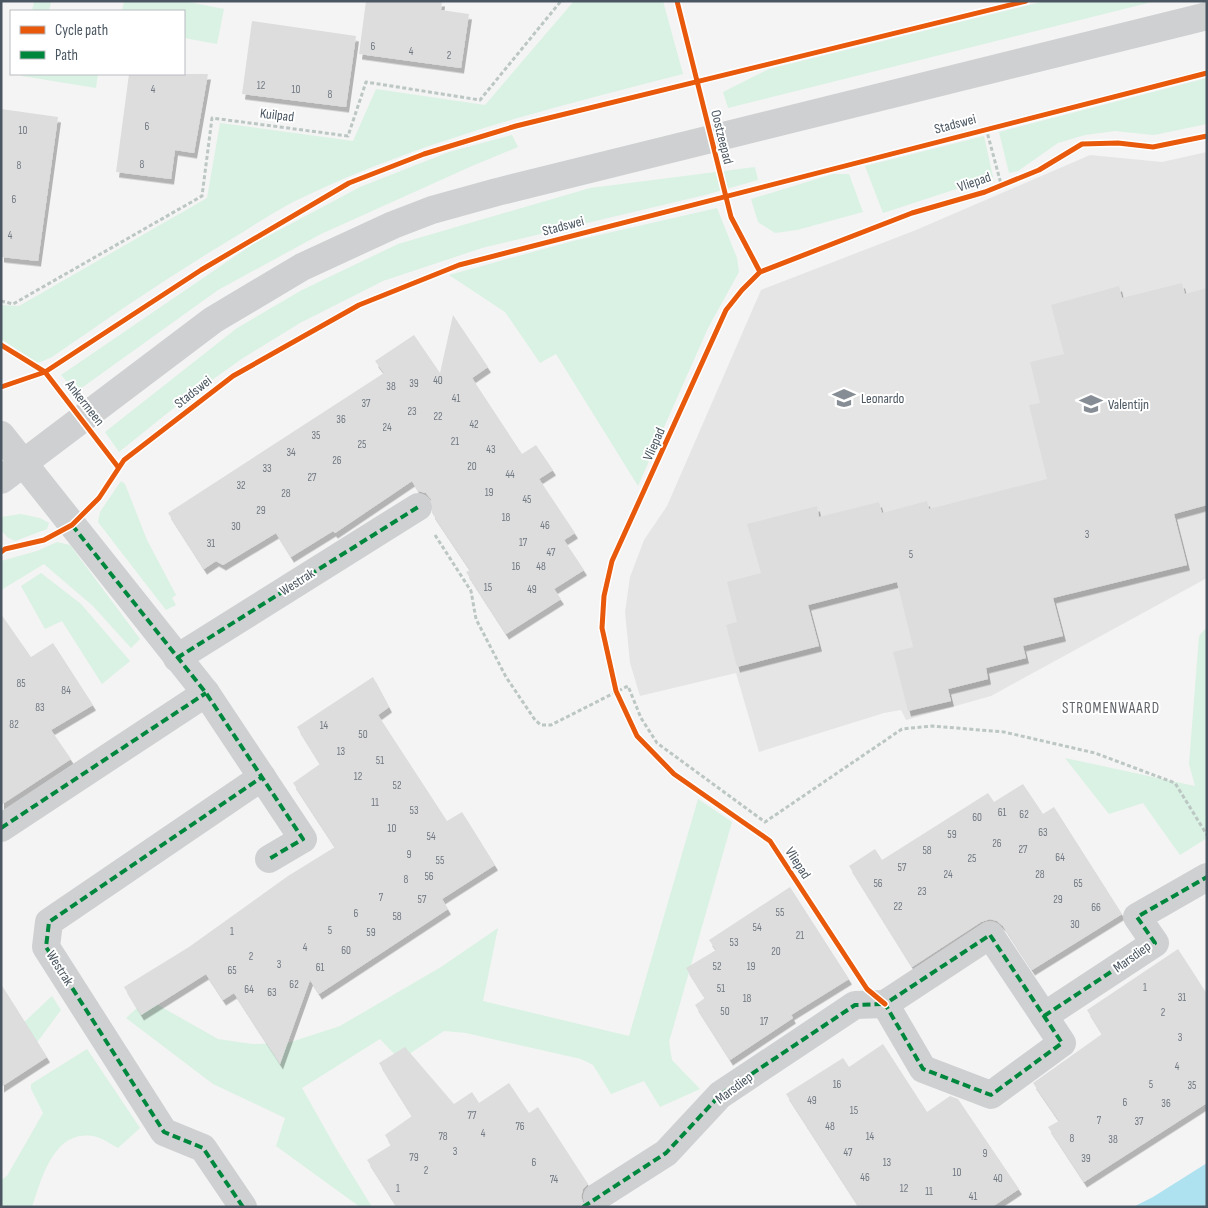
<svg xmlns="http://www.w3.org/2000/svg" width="1208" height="1208" viewBox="0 0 1208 1208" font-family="'Sofia Sans Condensed',sans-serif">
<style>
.education{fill:#e6e5e6}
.green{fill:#d9f2e3}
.water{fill:#aee2f0}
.building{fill:#ddddde;filter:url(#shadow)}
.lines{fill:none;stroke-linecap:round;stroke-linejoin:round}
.path{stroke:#bcc7c4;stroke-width:3;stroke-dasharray:4 2.5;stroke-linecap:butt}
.minor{stroke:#ced0d2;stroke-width:28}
.tertiary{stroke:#ced0d2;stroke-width:28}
.quiet{stroke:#00873e;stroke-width:4;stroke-dasharray:8 4;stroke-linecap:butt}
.cycleway-casing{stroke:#fff;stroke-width:8}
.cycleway{stroke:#e8590c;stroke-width:5}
.labels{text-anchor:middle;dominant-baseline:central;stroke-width:4;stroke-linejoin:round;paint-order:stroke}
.number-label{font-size:11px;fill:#707881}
.street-label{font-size:14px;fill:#4a5661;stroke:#fff}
.poi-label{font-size:14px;fill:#4a5661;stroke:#fff;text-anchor:start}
.neighbourhood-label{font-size:15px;letter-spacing:1px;fill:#5f6368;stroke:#fff}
</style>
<defs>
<filter id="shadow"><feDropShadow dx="3" dy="5.5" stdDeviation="0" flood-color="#0004"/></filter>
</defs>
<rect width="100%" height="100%" fill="#f4f4f4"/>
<polygon class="education" points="1207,152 1207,578 991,696 906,720 901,710 884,713 759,752 736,673 640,696 630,663 625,612 630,577 644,540 667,506 761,290 916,230 1090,155 1162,162"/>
<g class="green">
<polygon points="124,1 183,1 224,9 217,44 184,38 184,11 122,11"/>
<path d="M 574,1 L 663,1 L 683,74 C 550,108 417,141 293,202 C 274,212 256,224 238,235 C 174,273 113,315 52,357 L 38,363 L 1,339 L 1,305 L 19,306 L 207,198 L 220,123 L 353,141 L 376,89 L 485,105 Z"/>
<polygon points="1045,1 1156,1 728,108 723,92 769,69"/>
<polygon points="34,2 51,2 49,11 32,11"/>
<polygon points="22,74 98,74 96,88 22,76"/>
<polygon points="1207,78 1207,124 1154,135 1115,131 1085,135 1058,143 1018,171 1009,173 999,132"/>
<polygon points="512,135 518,147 472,166 321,234 218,290 76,392 61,375 253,244 360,187 449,152"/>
<polygon points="984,136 993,177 883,213 865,166"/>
<polygon points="755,167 758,180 705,195 482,248 383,281 300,323 243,358 185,399 119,452 105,432 237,328 302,290 398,244 590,188"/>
<polygon points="833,174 849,174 863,212 797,230 775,233 758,222 751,199"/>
<polygon points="717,208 737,258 739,272 708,328 638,486 556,354 540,363 505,312 449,275 573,241"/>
<polygon points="121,481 125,484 147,540 176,595 172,598 176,605 166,610 98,522 100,512"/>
<polygon points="21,514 40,518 49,523 47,529 15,541 7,537 1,530 1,517"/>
<polygon points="57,542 70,545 140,639 131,648 93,606 44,564 1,590 1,561 37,551"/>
<polygon points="41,573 81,604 130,661 102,684 62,621 45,629 21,586"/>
<polygon points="1207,627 1207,838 1180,855 1143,803 1109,814 1065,758 1195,786 1189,764 1199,636"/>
<polygon points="698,799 732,822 669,1042 672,1060 700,1089 660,1107 644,1081 611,1094 593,1065 581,1059 466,1033 444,1031 400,1060 380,1039 302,1088 337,1150 372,1207 360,1207 276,1146 285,1118 213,1084 126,1018 138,1007 151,1001 218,1039 252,1044 288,1043 340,1026 441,967 498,928 483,1001 629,1036"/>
<polygon points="52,996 61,1010 32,1049 19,1027"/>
<path d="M 87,1049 L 140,1128 L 118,1148 C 112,1145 104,1139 97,1137 C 55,1126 42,1177 32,1207 L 1,1207 L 1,1180 L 7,1176 L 43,1113 L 31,1089 L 31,1084 Z"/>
</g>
<polygon class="water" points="1207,1163 1207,1207 1133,1207 1153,1197"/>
<g class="building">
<polygon points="366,1 442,1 441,10 469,14 461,68 359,54"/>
<polygon points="252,21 356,36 346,107 242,94"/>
<polygon points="129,74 208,74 194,153 175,150 171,179 116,172"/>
<polygon points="1,109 58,117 38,261 1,257"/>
<polygon points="1182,283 1185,294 1207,288 1207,505 1174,514 1187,565 1053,598 1063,636 1023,646 1026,658 986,668 988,679 948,689 951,701 908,711 893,652 913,647 897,582 808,605 819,646 737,667 726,625 737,622 727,582 761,573 747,524 817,506 819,517 879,502 882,513 927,501 929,509 1047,479 1029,405 1040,403 1030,362 1064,354 1051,305 1119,286 1122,298"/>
<polygon points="453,315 488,367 472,378 522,454 536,445 553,470 539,479 575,533 564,540 584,570 554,589 561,599 506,634 466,572 470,570 432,513 431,499 426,493 418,491 412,481 335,533 333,531 291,557 276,533 223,565 216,561 204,569 168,513 384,373 375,361 414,335 440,373"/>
<polygon points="1,614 31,657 53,643 93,705 51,730 71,759 1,805"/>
<polygon points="373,677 389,707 378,715 447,821 462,812 495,865 442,899 448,909 319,994 310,980 280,1064 234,993 223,1000 206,974 141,1015 124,987 189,947 288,876 335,847 293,783 320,764 297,727"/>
<polygon points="1023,784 1043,814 1054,807 1122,914 1032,970 1003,926 997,921 990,919 981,922 912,967 849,866 875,849 882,860 988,793 994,802"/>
<polygon points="790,887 849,979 791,1015 793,1018 730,1060 695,1005 705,998 686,968 716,950 709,940"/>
<polygon points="1178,949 1207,994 1207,1103 1084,1182 1048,1127 1059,1121 1033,1083 1102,1034 1087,1010"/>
<polygon points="1,984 47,1057 1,1087"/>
<polygon points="883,1044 927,1112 950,1096 958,1099 1019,1189 992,1207 859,1207 786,1094 843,1058 849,1067"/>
<polygon points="405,1047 454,1104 472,1092 479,1103 509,1083 529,1113 538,1107 588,1184 583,1189 581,1197 585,1207 397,1207 367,1160 391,1145 385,1135 412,1116 379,1063"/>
</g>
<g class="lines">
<g class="path">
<polyline points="986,128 1001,184"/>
<polyline points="1,301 13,304 202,196 212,118 348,136 366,82 480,100 561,1"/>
<polyline points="435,535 471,591 476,619 506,677 535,720 541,725 551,725 628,686 641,718 657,743 765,822 902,729 932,726 1004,732 1095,753 1175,783 1207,835"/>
</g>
<g class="minor">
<polyline points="1,435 206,693 303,839 269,859"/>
<polyline points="177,658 418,507"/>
<polyline points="1,828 206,693"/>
<polygon points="990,935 1062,1043 991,1095 923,1069 885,1004"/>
<polyline points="1044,1016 1155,943 1137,917 1207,877"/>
<polyline points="597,1197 666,1153 720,1095 855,1005 885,1004"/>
<polyline points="243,1207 203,1148 164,1132 46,947 49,922 262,777"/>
</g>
<polyline class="tertiary" points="1,480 213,320 302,267 393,225 432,210 497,192 1207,16"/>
<g class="quiet">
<polyline points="72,525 206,693 303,839 269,859"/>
<polyline points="177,658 418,507"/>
<polyline points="1,828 206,693"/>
<polygon points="990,935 1062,1043 991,1095 923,1069 885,1004"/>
<polyline points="1044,1016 1155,943 1137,917 1207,877"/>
<polyline points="243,1207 203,1148 164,1132 46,947 49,922 262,777"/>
<polyline points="583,1207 666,1153 720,1095 855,1005 885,1004"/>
</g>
<defs>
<g id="cycleway">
<polyline points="677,1 731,217 760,272"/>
<polyline points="1,345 45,372 118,467"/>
<polyline points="1,387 45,372 201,270 349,183 424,154 516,126 1026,1"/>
<polyline points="1,552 5,549 44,540 72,525 99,498 124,460 233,376 359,305 459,265 1207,73"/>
<polyline points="885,1004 867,989 770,841 674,774 637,736 616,691 602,628 604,596 612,561 726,310 742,290 760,272 912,213 985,192 1039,170 1082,144 1118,143 1153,147 1207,136"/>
</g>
</defs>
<use href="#cycleway" class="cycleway-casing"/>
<use href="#cycleway" class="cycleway"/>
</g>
<defs>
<symbol id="school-bare" viewBox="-9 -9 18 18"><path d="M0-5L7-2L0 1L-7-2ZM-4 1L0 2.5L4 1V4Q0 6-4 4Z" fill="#868d94" stroke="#fff" stroke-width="2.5" paint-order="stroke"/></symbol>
</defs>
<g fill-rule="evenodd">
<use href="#school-bare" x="828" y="382" width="32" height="32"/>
<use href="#school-bare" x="1075" y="388" width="32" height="32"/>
</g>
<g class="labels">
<g class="number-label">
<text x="373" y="46">6</text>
<text x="411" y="51">4</text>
<text x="449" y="55">2</text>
<text x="261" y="85">12</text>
<text x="153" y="89">4</text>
<text x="296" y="89">10</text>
<text x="330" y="94">8</text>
<text x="147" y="126">6</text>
<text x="23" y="130">10</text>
<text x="142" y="164">8</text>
<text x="19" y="165">8</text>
<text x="14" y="199">6</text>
<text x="10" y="235">4</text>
<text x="438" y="380">40</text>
<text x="414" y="383">39</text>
<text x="391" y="386">38</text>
<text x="456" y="398">41</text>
<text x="366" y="403">37</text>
<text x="412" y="411">23</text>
<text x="438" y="416">22</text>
<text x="341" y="419">36</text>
<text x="474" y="424">42</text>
<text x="387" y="427">24</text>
<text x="316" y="435">35</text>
<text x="455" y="441">21</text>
<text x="362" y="444">25</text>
<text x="491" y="449">43</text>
<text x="291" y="452">34</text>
<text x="337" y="460">26</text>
<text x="472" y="466">20</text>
<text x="267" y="468">33</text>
<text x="510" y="474">44</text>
<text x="312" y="477">27</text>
<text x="241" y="485">32</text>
<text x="489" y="492">19</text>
<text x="286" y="493">28</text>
<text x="527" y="499">45</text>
<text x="261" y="510">29</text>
<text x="506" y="517">18</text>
<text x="545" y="525">46</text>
<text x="236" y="526">30</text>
<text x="1087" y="534">3</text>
<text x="523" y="542">17</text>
<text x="211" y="543">31</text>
<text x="551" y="552">47</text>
<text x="911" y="554">5</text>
<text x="516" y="566">16</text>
<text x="541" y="566">48</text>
<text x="488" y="587">15</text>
<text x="532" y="589">49</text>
<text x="21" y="683">85</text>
<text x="66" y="690">84</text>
<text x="40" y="707">83</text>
<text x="14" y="724">82</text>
<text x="324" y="725">14</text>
<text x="363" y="734">50</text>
<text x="341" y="751">13</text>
<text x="380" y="760">51</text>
<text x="358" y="776">12</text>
<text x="397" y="785">52</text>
<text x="375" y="802">11</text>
<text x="414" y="810">53</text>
<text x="1002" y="812">61</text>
<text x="1024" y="814">62</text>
<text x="977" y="817">60</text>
<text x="392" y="828">10</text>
<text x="1043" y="832">63</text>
<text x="952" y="834">59</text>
<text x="431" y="836">54</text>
<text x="997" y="843">26</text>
<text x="1023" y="849">27</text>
<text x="927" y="850">58</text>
<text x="409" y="854">9</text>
<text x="1060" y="857">64</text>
<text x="972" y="858">25</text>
<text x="440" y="860">55</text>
<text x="902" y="867">57</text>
<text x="948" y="874">24</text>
<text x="1040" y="874">28</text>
<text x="429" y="876">56</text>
<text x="406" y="879">8</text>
<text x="878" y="883">56</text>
<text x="1078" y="883">65</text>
<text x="922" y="891">23</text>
<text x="381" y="897">7</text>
<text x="422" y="899">57</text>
<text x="1058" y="899">29</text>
<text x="898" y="906">22</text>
<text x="1096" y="907">66</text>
<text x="780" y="912">55</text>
<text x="356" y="913">6</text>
<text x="397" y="916">58</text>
<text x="1075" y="924">30</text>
<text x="757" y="927">54</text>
<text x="330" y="930">5</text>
<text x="232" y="931">1</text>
<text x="371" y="932">59</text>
<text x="800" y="935">21</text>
<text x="734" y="942">53</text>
<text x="305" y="947">4</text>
<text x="346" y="950">60</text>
<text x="776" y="951">20</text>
<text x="251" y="956">2</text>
<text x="279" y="964">3</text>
<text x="717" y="966">52</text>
<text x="751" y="966">19</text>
<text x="320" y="967">61</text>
<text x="232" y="970">65</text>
<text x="294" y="984">62</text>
<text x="1145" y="987">1</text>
<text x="721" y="988">51</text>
<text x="249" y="989">64</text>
<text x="272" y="992">63</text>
<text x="1182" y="997">31</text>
<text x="747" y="998">18</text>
<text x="725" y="1011">50</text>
<text x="1163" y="1012">2</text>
<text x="764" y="1021">17</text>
<text x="1180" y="1037">3</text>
<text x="1177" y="1066">4</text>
<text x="837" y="1084">16</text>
<text x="1151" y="1084">5</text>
<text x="1192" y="1085">35</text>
<text x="812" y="1100">49</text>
<text x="1125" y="1102">6</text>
<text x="1166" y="1103">36</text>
<text x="854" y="1110">15</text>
<text x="472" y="1115">77</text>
<text x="1099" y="1120">7</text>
<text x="1139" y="1121">37</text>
<text x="520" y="1126">76</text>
<text x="830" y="1126">48</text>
<text x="483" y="1133">4</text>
<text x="443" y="1136">78</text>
<text x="870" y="1136">14</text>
<text x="1072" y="1138">8</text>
<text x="1113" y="1139">38</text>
<text x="455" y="1151">3</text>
<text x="848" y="1152">47</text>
<text x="985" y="1153">9</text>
<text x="414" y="1157">79</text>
<text x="1086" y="1158">39</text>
<text x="534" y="1162">6</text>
<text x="887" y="1162">13</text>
<text x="426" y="1170">2</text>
<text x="957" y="1172">10</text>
<text x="865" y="1177">46</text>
<text x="998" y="1178">40</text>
<text x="554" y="1179">74</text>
<text x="398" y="1188">1</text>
<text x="904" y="1188">12</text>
<text x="929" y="1191">11</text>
<text x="973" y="1196">41</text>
</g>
<g class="street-label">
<text transform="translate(277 115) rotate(7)">Kuilpad</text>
<text transform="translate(955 124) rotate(-15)">Stadswei</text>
<text transform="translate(722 137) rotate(76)">Oostzeepad</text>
<text transform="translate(974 182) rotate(-19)">Vliepad</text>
<text transform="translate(563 226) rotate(-15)">Stadswei</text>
<text transform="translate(193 392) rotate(-38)">Stadswei</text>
<text transform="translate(85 403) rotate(52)">Ankermeen</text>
<text transform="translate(654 444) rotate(-66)">Vliepad</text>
<text transform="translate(297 582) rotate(-32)">Westrak</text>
<text transform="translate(798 863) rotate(57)">Vliepad</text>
<text transform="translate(1132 957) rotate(-36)">Marsdiep</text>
<text transform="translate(60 968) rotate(58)">Westrak</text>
<text transform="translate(734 1088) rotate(-37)">Marsdiep</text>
</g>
<g class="poi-label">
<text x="861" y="398">Leonardo</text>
<text x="1108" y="404">Valentijn</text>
</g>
<g class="neighbourhood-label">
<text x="1111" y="708">STROMENWAARD</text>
</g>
</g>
<rect width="1208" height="1208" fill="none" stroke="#4a5661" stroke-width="5"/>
<rect x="10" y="10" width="175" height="65" fill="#ffffff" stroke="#b7bbc0"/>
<rect x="20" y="26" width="25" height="8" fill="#e8590c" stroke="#b7bbc0"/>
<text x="55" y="35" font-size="15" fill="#4a5661">Cycle path</text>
<rect x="20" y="51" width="25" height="8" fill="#00873e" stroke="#b7bbc0"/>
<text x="55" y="60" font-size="15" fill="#4a5661">Path</text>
</svg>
